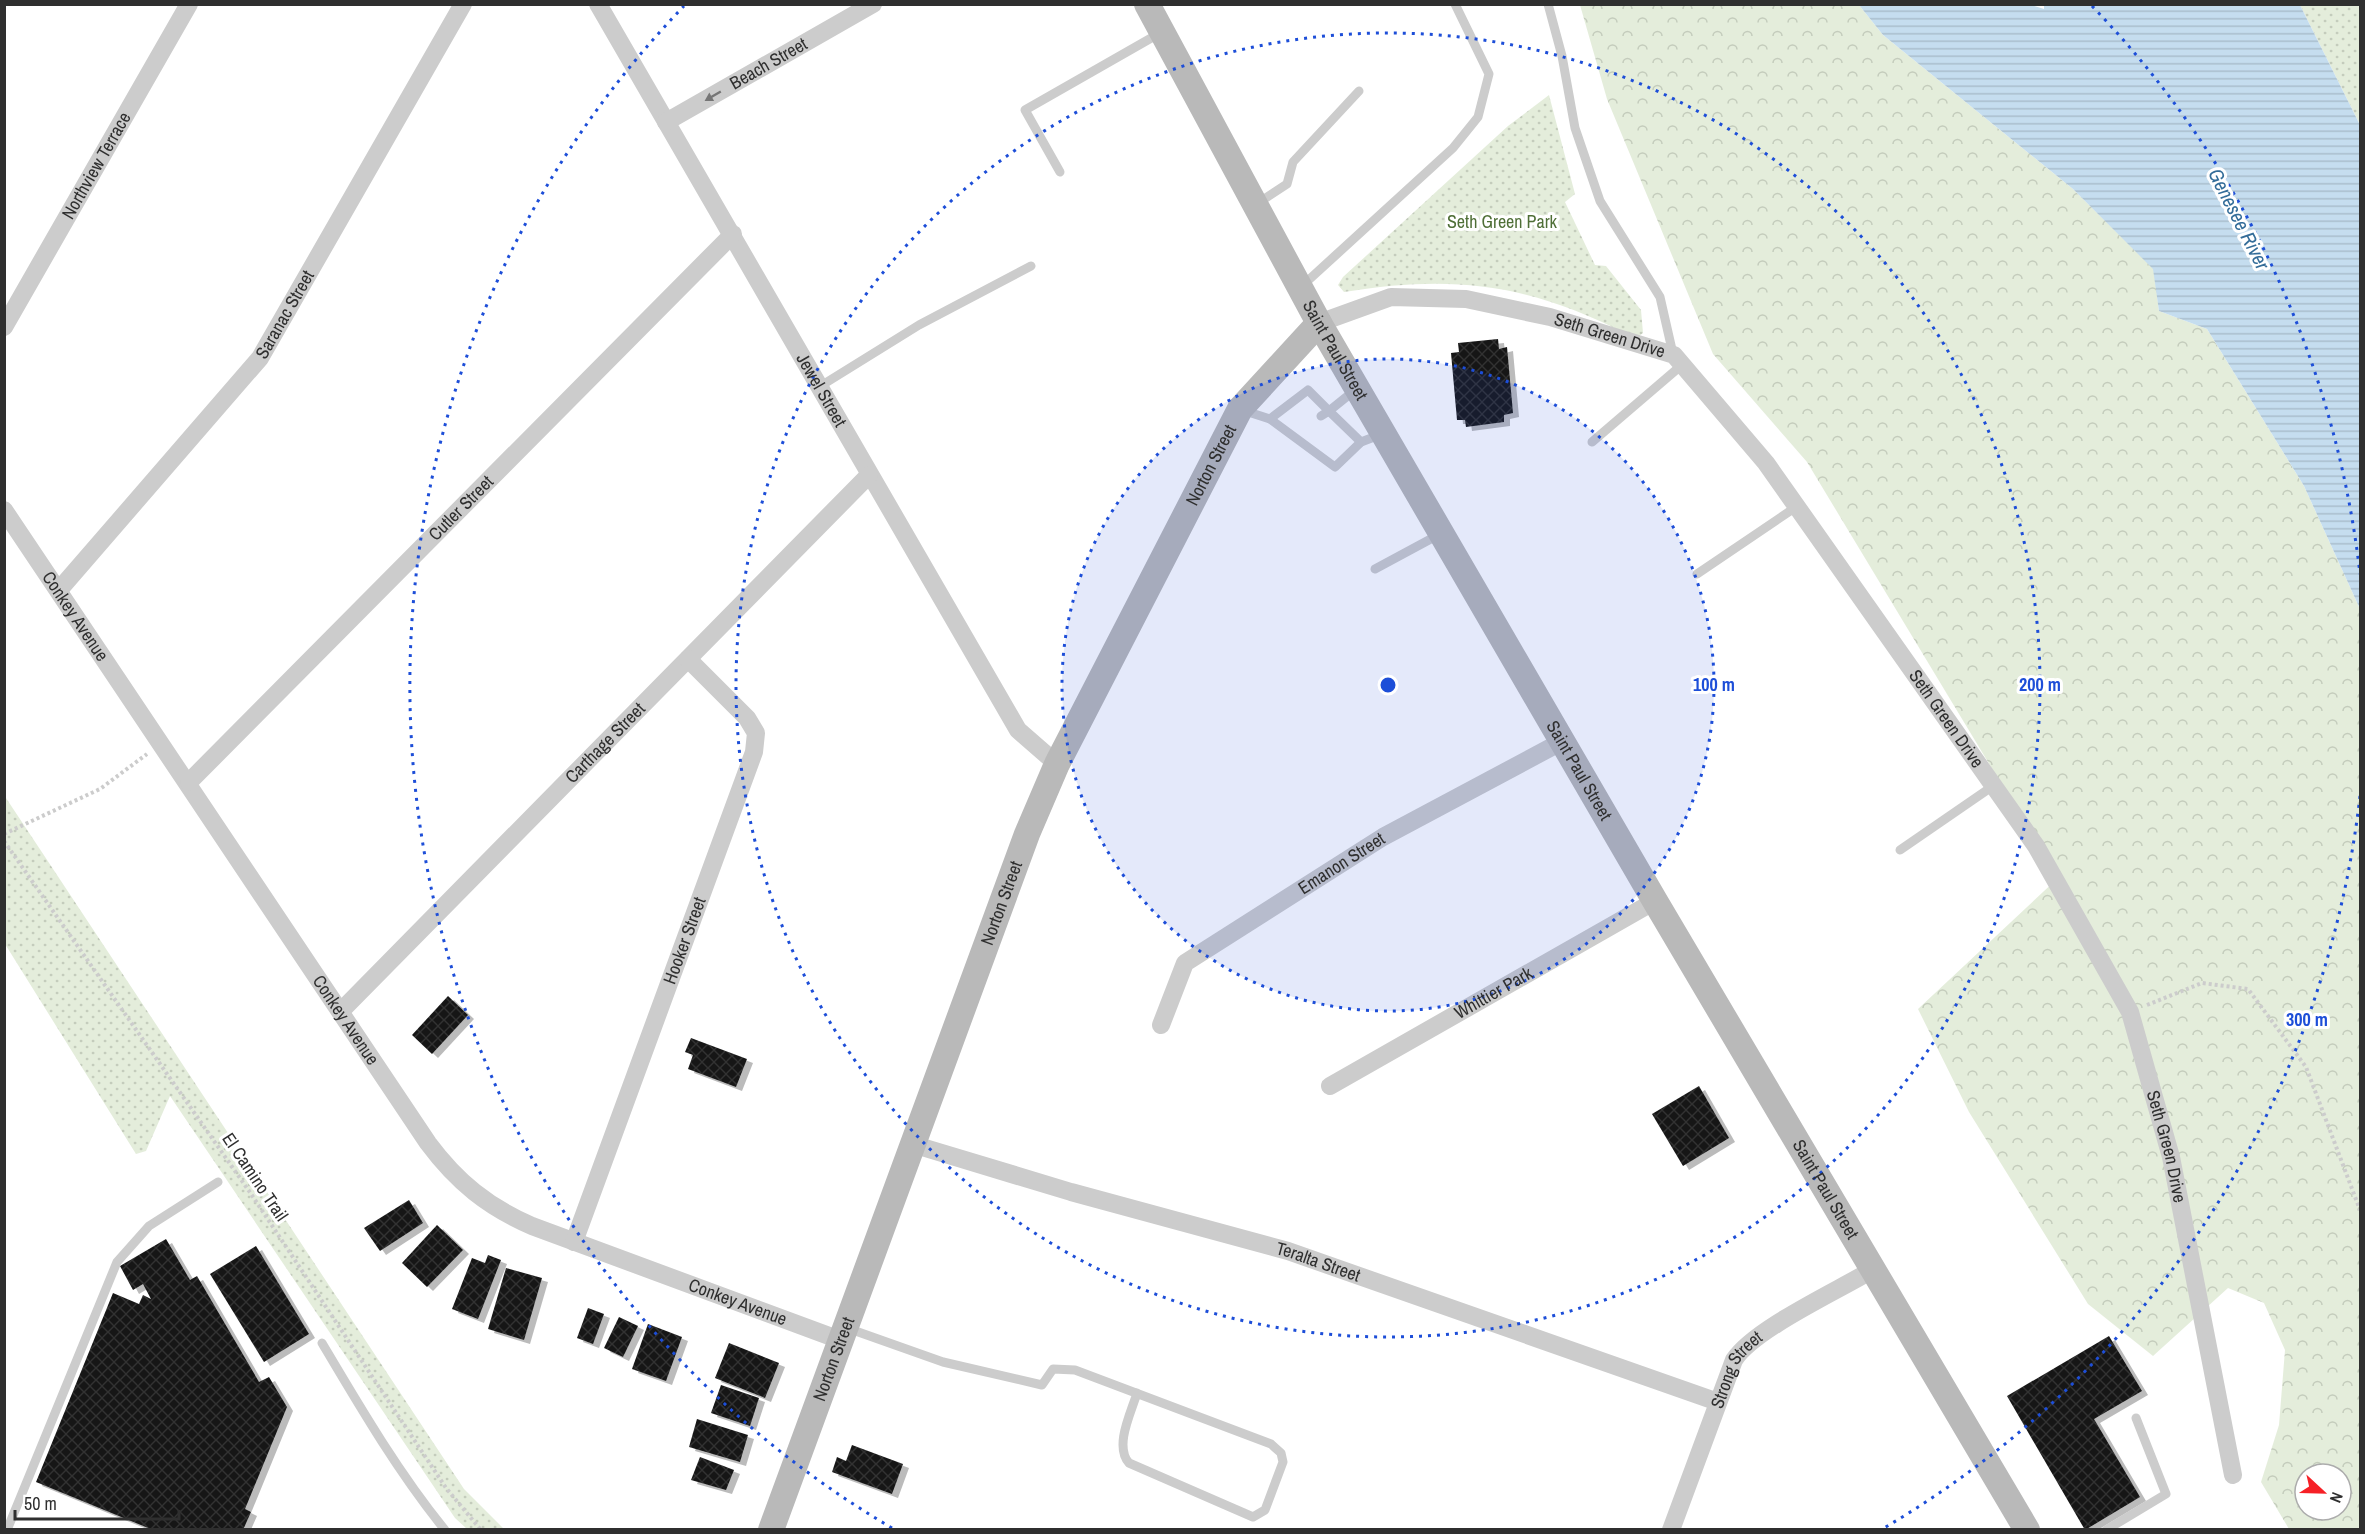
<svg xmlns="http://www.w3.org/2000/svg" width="2365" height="1534" font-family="'Archivo Narrow',sans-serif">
<defs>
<pattern id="grass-dots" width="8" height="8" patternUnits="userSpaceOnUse" patternTransform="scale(1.5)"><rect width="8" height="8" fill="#e4eddb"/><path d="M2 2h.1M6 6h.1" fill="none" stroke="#c4ccbc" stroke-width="1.8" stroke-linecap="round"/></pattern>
<pattern id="forest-crowns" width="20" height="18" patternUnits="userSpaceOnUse" patternTransform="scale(1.5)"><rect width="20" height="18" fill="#e4eddb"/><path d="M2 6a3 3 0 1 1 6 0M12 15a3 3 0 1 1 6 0" fill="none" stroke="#c4ccbc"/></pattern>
<pattern id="water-rules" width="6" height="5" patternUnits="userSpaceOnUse" patternTransform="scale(1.5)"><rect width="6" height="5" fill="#c5ddef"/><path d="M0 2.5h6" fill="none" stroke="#aabecd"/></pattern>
<pattern id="building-cross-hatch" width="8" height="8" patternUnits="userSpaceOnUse" patternTransform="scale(1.5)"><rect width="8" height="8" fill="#161616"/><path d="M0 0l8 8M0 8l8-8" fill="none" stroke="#303030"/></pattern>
<filter id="shadow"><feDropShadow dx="6" dy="4" stdDeviation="0" flood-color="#0004"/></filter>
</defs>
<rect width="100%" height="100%" fill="#fff"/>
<g fill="url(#grass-dots)">
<path d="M2300,5H2360V125Z"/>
<path d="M1549,95L1575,194L1565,202L1595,265L1606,266L1641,310L1643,333L1639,336L1629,335C1529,284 1455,274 1344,292L1338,285L1343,277L1508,126Z"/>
<path d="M4,795L464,1489L504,1529H467L455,1518L170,1096L146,1151L136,1154L5,944Z"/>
</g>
<path fill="url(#forest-crowns)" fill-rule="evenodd" d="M1580,5H1859L1883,35L2073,189L2154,269L2159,311L2207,329L2304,486L2360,609V1529H2289L2261,1482L2279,1425L2285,1350L2264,1303L2228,1288L2153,1356L2088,1304L1969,1112L1918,1009L2058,878L1807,462L1713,354L1607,99ZM2305,1474H2341V1510H2305Z"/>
<path fill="url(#water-rules)" d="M2031,5L2044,9V4L2300,5L2360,125V609L2304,486L2207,329L2159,311L2153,269L2073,189L1883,35L1859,5Z"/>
<g fill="url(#building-cross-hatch)" filter="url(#shadow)">
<path d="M1498,339L1499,349L1507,347L1513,413L1504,415V422L1466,427L1465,420H1457L1451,353L1459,352L1458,343Z"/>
<path d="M448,996L468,1015L432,1054L412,1035Z"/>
<path d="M691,1038L747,1059L736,1087L688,1069L693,1055L685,1052Z"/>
<path d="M1699,1086L1729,1138L1683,1166L1652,1114Z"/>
<path d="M409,1200L423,1223L380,1251L364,1228Z"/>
<path d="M437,1225L463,1250L427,1287L402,1263Z"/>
<path d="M166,1239L190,1280L197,1276L259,1382L269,1377L287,1407L245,1509L251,1512L243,1530H153L36,1482L113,1293L139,1304L143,1295L151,1299L143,1284L133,1290L120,1266Z"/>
<path d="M256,1246L309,1334L264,1362L210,1274Z"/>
<path d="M488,1255L501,1260L478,1319L452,1309L472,1258L485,1263Z"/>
<path d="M506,1268L542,1278L524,1340L488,1329Z"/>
<path d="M588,1308L604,1314L593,1344L577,1338Z"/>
<path d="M619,1317L638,1326L623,1357L604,1348Z"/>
<path d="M648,1324L682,1337L666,1381L632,1369Z"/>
<path d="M2109,1336L2142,1391L2094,1419L2140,1497L2085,1530L2007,1396Z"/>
<path d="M729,1343L779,1363L765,1398L715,1378Z"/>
<path d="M721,1385L759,1398L750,1426L711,1413Z"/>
<path d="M697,1419L748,1435L740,1462L689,1447Z"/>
<path d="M852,1445L903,1464L892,1494L832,1472L837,1457L846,1461Z"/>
<path d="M700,1457L734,1470L726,1490L691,1480Z"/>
</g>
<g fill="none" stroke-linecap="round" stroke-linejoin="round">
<g stroke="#ccc" stroke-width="4" stroke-dasharray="3 3" stroke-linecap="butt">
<path d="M4,834L100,789L147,754"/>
<path d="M4,841L249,1191L446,1488L481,1530"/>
<path d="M2147,1005L2202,983L2248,989L2306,1067L2360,1210"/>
</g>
<g stroke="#ccc" stroke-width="9">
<path d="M1548,4L1562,56L1575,128L1600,201L1660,297L1673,354"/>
<path d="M1060,172L1025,110L1160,33"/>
<path d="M1258,203L1287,184L1293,162L1359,91"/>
<path d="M1302,286L1453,148L1478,117L1489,74L1455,4"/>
<path d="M819,387L919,325L1031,266"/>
<path d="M1355,390L1329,411L1361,442L1382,434"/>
<path d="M1242,410L1270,419L1308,390L1329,411L1321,416"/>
<path d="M1270,419L1335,467L1361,442"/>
<path d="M1592,442L1683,364"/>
<path d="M1375,569L1440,534"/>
<path d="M1697,574L1796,507"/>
<path d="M1900,850L1993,786"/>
<path d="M847,1328L943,1362L1042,1385L1053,1369L1075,1370L1271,1444L1281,1453L1283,1462L1265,1510L1253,1517L1129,1463C1114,1446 1131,1413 1137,1393"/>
<path d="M322,1343C360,1407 398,1472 445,1530"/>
<path d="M7,1530L117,1262L149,1226L218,1182"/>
<path d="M2106,1530L2166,1494L2136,1418"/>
</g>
<g stroke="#ccc" stroke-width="18">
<path id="s1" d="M598,4L1018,730L1057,764"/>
<path id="s2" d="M666,122L873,4"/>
<path id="s3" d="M1319,323L1391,297L1466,299L1550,317L1674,355L1766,463L2036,846L2130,1012L2171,1157L2233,1475"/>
<path id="s4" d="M4,327L189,4"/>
<path id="s5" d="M4,510L428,1143C457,1182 488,1207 532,1226L840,1340"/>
<path id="s6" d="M59,590L260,358L463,4"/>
<path id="s7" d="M189,782L733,234"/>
<path id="s8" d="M342,1010L869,475"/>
<path id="s9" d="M1161,1025L1185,963L1383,837L1561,742"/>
<path id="s10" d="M1330,1086L1655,901"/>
<path id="s11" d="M912,1144L1071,1192L1288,1251L1718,1402"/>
<path id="s12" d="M574,1242L754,752L756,733L747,718L688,659"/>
<path id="s13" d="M1671,1530L1734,1360C1754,1329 1837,1291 1872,1270"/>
</g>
<g stroke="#b9b9b9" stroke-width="26">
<path id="s14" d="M1147,4L1319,323L1655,901L2027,1530"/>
<path id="s15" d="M771,1530L1027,834L1057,764L1240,409L1319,323"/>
</g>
</g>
<defs><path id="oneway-solid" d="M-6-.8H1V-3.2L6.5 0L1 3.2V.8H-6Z" transform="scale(1.5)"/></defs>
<use fill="#767676" href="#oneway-solid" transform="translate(713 96) rotate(150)"/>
<circle cx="1388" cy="685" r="326" fill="#1d4ed8" fill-opacity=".12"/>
<g fill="none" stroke="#1d4ed8" stroke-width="3" stroke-dasharray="3 6">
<circle cx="1388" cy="685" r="326"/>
<circle cx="1388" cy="685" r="652"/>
<path d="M2360 796A978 978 0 0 1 1884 1528M892 1528A978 978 0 0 1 684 6M2092 6A978 978 0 0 1 2360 574"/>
</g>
<g text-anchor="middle" stroke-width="6" stroke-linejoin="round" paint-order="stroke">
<g font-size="18" fill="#2f2f2f" stroke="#fff">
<text dy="6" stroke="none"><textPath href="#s2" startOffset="118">Beach Street</textPath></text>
<text dy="6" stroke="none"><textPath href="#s4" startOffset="186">Northview Terrace</textPath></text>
<text dy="6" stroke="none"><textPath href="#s6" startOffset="357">Saranac Street</textPath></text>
<text dy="6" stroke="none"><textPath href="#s3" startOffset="300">Seth Green Drive</textPath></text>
<text dy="6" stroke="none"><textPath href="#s14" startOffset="394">Saint Paul Street</textPath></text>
<text dy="6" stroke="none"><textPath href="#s1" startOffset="446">Jewel Street</textPath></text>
<text dy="6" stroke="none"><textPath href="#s15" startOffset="1154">Norton Street</textPath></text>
<text dy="6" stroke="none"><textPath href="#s7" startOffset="386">Cutler Street</textPath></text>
<text dy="6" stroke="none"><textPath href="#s5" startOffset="128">Conkey Avenue</textPath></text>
<text dy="6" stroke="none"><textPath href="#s3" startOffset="822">Seth Green Drive</textPath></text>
<text dy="6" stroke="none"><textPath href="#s8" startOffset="375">Carthage Street</textPath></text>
<text dy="6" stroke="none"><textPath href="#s14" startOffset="880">Saint Paul Street</textPath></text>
<text dy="6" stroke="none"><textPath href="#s9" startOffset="252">Emanon Street</textPath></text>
<text dy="6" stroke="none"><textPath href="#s15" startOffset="668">Norton Street</textPath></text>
<text dy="6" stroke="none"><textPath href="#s12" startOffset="321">Hooker Street</textPath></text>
<text dy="6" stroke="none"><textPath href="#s10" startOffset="188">Whittier Park</textPath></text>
<text dy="6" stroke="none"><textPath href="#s5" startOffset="614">Conkey Avenue</textPath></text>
<text dy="6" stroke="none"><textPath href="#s3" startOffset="1308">Seth Green Drive</textPath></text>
<text transform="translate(255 1177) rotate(56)" y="6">El Camino Trail</text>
<text dy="6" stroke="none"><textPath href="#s14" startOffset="1366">Saint Paul Street</textPath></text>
<text dy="6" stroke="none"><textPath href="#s11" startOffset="423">Teralta Street</textPath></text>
<text dy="6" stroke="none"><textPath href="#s5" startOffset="1116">Conkey Avenue</textPath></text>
<text dy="6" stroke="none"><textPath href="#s15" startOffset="182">Norton Street</textPath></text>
<text dy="6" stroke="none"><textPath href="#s13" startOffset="174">Strong Street</textPath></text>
</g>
<g font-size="18" fill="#4f6f37" stroke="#fff">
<text x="1502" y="228">Seth Green Park</text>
</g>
<g font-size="20" font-style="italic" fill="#346d99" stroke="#fff">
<text transform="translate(2239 219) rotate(63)" y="7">Genesee River</text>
</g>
</g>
<circle cx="1388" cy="685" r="9" fill="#1d4ed8" stroke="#fff" stroke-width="3"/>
<g font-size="18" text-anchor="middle" font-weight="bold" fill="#1d4ed8" stroke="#fff" stroke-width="6" stroke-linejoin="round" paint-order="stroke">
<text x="1714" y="691">100 m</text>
<text x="2040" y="691">200 m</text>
<text x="2307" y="1026">300 m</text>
</g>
<rect width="2365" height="1534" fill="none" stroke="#2f2f2f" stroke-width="12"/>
<g transform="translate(2323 1492) rotate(112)"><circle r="28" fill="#ffffff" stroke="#acacac" stroke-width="1.5"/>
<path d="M0-4.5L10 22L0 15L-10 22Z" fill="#f62026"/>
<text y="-9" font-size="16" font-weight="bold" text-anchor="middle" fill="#2f2f2f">N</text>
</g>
<path d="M15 1510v9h164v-9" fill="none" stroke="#2f2f2f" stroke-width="3"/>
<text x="24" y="1510" font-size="18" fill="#2f2f2f" stroke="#ffffff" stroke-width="4.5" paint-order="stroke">50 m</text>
</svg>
